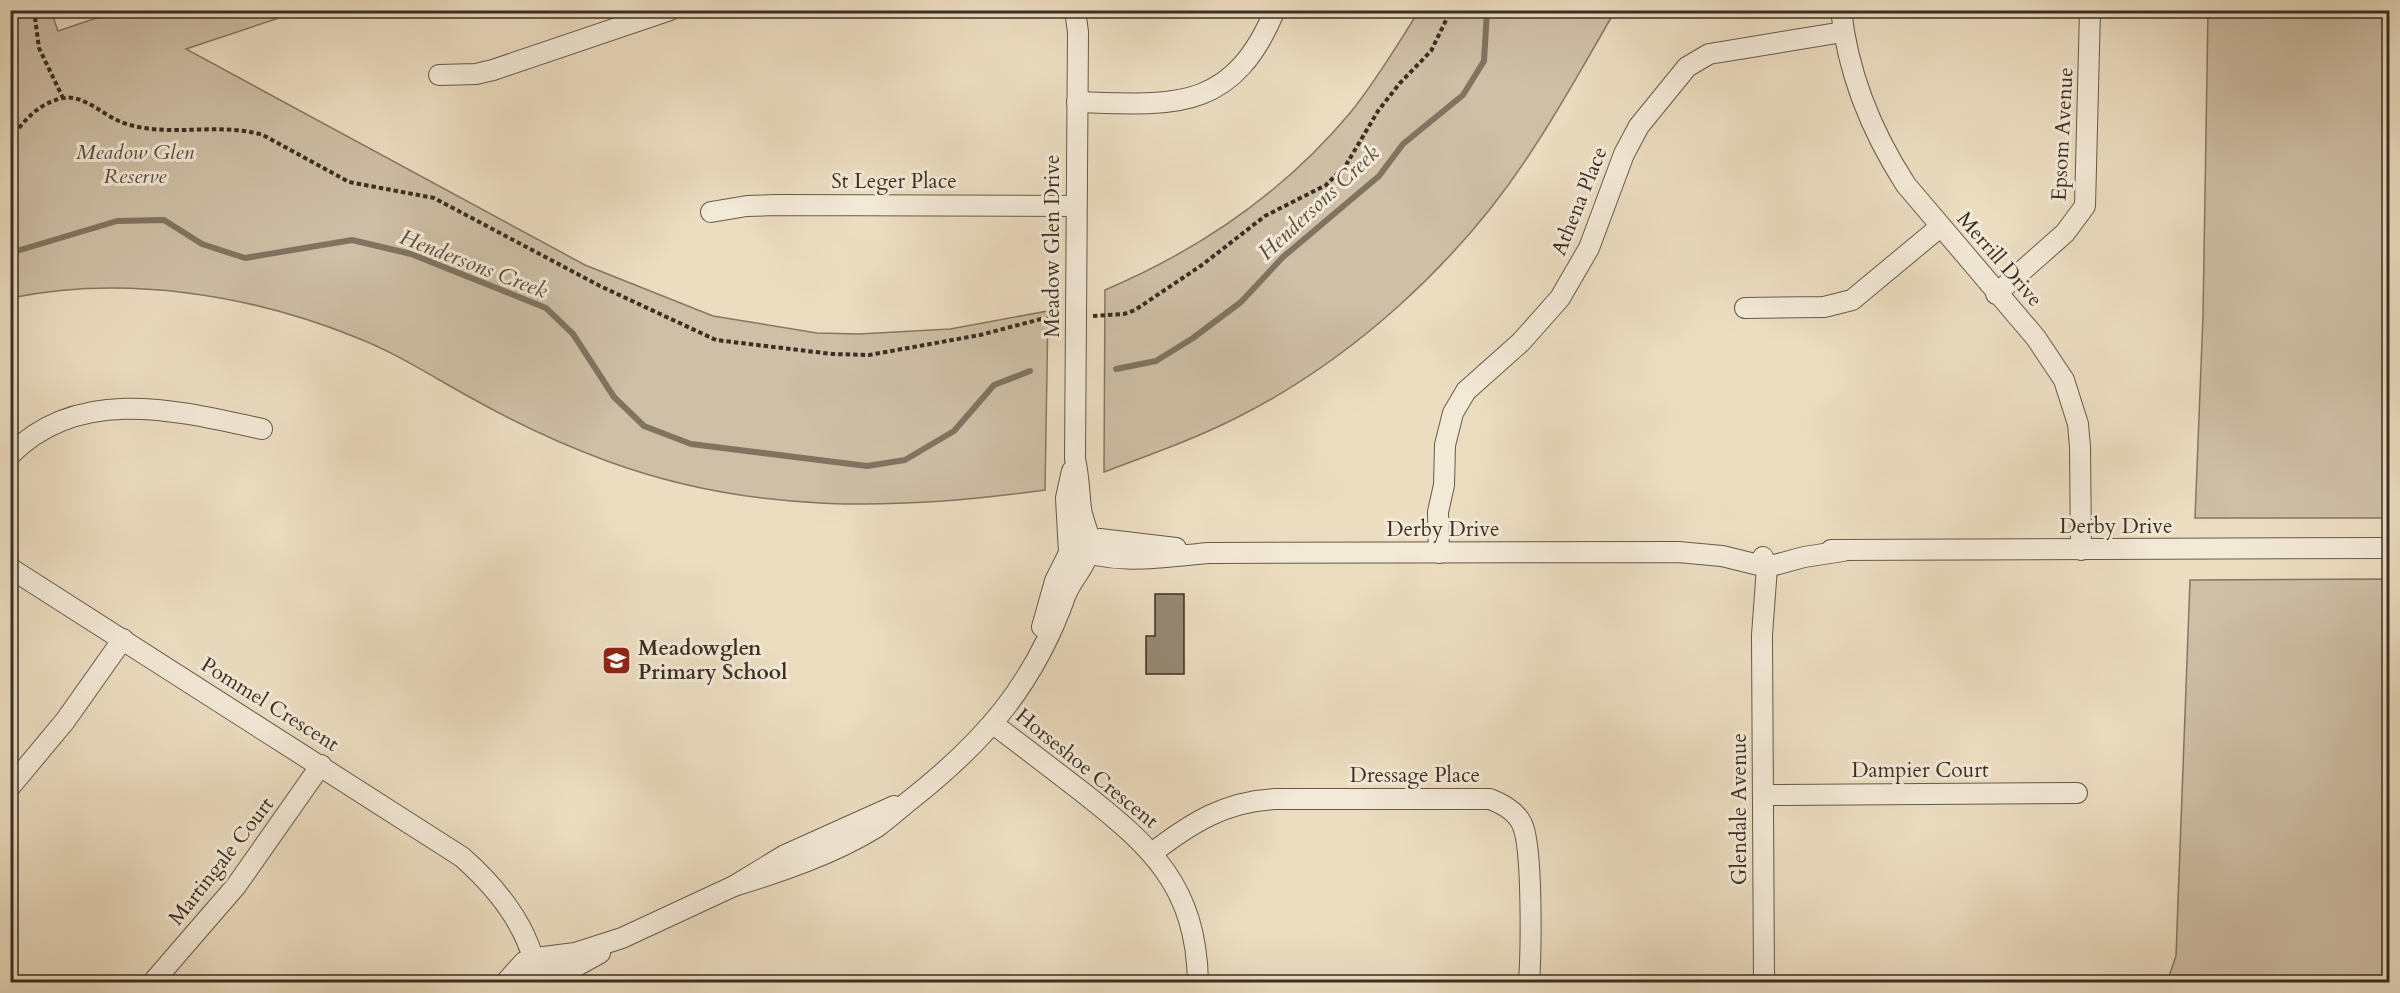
<svg xmlns="http://www.w3.org/2000/svg" width="2400" height="993" font-family="Cardo,serif">
<rect width="100%" height="100%" fill="#ecddc1"/>
<filter id="stains"><feTurbulence type="fractalNoise" baseFrequency=".00333" numOctaves="4"/><feColorMatrix values="0 0 0 0 .2 0 0 0 0 .09 0 0 0 0 .02 0 0 0 .5 -.17"/></filter>
<radialGradient id="worn" r=".72"><stop offset=".6" stop-color="#630" stop-opacity="0"/><stop offset="1" stop-color="#630" stop-opacity=".3"/></radialGradient>
<g fill="#cebfa6" stroke="#847764" stroke-width="1.5">
<path d="M11,10L51,11L58,31L117,11H300L186,49L585,265L713,316L817,333L859,334L950,329L1048,311L1045,490C895,511 751,514 607,461C561,444 518,424 475,400C436,379 397,353 355,337C249,294 124,275 11,298Z"/>
<path d="M1419,11H1615C1587,59 1560,109 1529,155C1458,263 1353,359 1238,417C1195,439 1149,455 1104,472L1105,290C1199,250 1284,192 1350,113C1376,81 1397,45 1419,11Z"/>
<path d="M2208,11H2389V518H2195L2203,316Z"/>
<path d="M2389,579V982H2167L2176,956L2190,580Z"/>
</g>
<g fill="none" stroke-linecap="round" stroke-linejoin="round">
<g stroke="#807461" stroke-width="6">
<path d="M10,253L117,221L164,220L202,244L245,258L352,240L411,254L546,308L573,334L614,397L644,426L691,444L867,466L905,460L954,431L994,385L1030,371"/>
<path d="M1116,369L1156,361L1193,338L1241,302L1283,257L1379,176L1403,144L1463,95L1484,61L1487,10"/>
</g>
</g>
<path fill="#978975" stroke="#3a2f23" stroke-width="1.5" d="M1155,594H1184V674H1146V636H1155Z"/>
<g fill="none" stroke-linecap="round" stroke-linejoin="round">
<defs>
<g id="minor">
<path d="M1841,10C1848,75 1871,131 1906,185L2036,338L2064,380L2078,424L2080,447L2081,550"/>
<path d="M439,75L476,74L493,70L670,10"/>
<path d="M1077,102C1174,105 1232,113 1275,10"/>
<path d="M711,212L747,206L776,205L1076,206"/>
<path d="M1996,294L2065,233L2085,206L2090,10"/>
<path d="M1745,308L1824,307L1852,300L1940,227"/>
<path d="M10,455C79,385 176,410 262,429"/>
<path d="M1078,544L1100,539L1176,548"/>
<path d="M1070,547C1114,566 1162,557 1209,553L1678,552L1722,556L1767,567L1804,557L1843,551"/>
<path d="M1831,550L2390,548"/>
<path d="M1439,553L1438,512L1444,485L1445,445L1453,413L1466,391L1521,342L1560,298L1589,248L1624,154L1639,126L1687,67L1709,54L1843,32"/>
<path d="M1763,557L1767,567L1762,635L1764,982"/>
<path d="M10,568L462,857C497,888 530,928 537,976"/>
<path d="M1042,627L1055,581L1069,553L1066,498L1072,471"/>
<path d="M993,724C1023,746 1052,769 1081,791C1152,847 1196,886 1198,982"/>
<path d="M10,787L65,721L123,639"/>
<path d="M1763,795L2077,793"/>
<path d="M1152,853C1191,823 1226,801 1275,799H1490C1503,804 1516,811 1522,824C1533,846 1531,954 1529,982"/>
<path d="M734,886C783,871 833,854 877,827C888,819 898,810 909,801C984,742 1034,685 1066,594C1072,579 1087,565 1089,549C1091,534 1083,523 1081,509C1079,492 1079,476 1075,459L1078,32L1075,10"/>
<path d="M153,982L236,886L321,765"/>
<path d="M506,982L524,962L536,958L575,953L622,938L734,886L785,855L894,806"/>
<path d="M528,982L537,976L571,969L600,953"/>
</g>
</defs>
<use href="#minor" stroke="#665a4a" stroke-width="22"/>
<g stroke="#3a2f23" stroke-width="4" stroke-dasharray="4.5 3" stroke-linecap="butt">
<path d="M34,10L39,48L63,98"/>
<path d="M10,140C24,120 39,103 63,98C86,94 107,120 130,125C174,137 219,122 263,135L349,182L434,198L600,286L716,340L832,354L869,355L980,335L1041,319L1059,318"/>
<path d="M1093,316L1124,314L1135,310L1202,265L1265,216L1326,185L1346,165L1378,111L1400,83L1431,51L1451,10"/>
</g>
<use href="#minor" stroke="#f3e9d7" stroke-width="20"/>
</g>
<defs>
<symbol id="school-square" viewBox="-11 -11 22 22"><rect x="-9" y="-9" width="18" height="18" rx="4" fill="#8f2418" stroke="#f3e9d7"/><path d="M0-5L7-2L0 1L-7-2ZM-4 1L0 2.5L4 1V4Q0 6-4 4Z" fill="#fff"/></symbol>
</defs>
<g fill-rule="evenodd">
<use href="#school-square" x="600" y="644" width="33" height="33"/>
</g>
<g text-anchor="middle" stroke-width="6" stroke-linejoin="round" paint-order="stroke">
<g font-size="21" fill="#3a2f23" stroke="#f3e9d7">
<text transform="translate(2062 134) rotate(-87)" y="7">Epsom Avenue</text>
<text x="894" y="188">St Leger Place</text>
<text transform="translate(1579 201) rotate(-68)" y="7">Athena Place</text>
<text transform="translate(1052 246) rotate(-90)" y="7">Meadow Glen Drive</text>
<text transform="translate(2000 259) rotate(49)" y="7">Merrill Drive</text>
<text x="2116" y="533">Derby Drive</text>
<text x="1443" y="536">Derby Drive</text>
<text transform="translate(270 704) rotate(32)" y="7">Pommel Crescent</text>
<text transform="translate(1087 768) rotate(39)" y="7">Horseshoe Crescent</text>
<text x="1920" y="777">Dampier Court</text>
<text x="1415" y="782">Dressage Place</text>
<text transform="translate(1739 809) rotate(-90)" y="7">Glendale Avenue</text>
<text transform="translate(221 861) rotate(-52)" y="7">Martingale Court</text>
</g>
<g font-size="21" font-style="italic" fill="#584c3d" stroke="#f3e9d7">
<text x="135" y="159">Meadow Glen<tspan x="135" dy="24">Reserve</tspan></text>
</g>
<g font-size="21" font-weight="bold" fill="#3a2f23" stroke="#f3e9d7" text-anchor="start">
<text x="638" y="655">Meadowglen<tspan x="638" dy="24">Primary School</tspan></text>
</g>
<g font-size="22" font-style="italic" fill="#574c3d" stroke="#f3e9d7">
<text transform="translate(1318 202) rotate(-43)" y="8">Hendersons Creek</text>
<text transform="translate(474 263) rotate(21)" y="8">Hendersons Creek</text>
</g>
</g>
<rect width="2400" height="993" fill="none" stroke="#ecddc1" stroke-width="36"/>
<rect x="12" y="12" width="2376" height="969" fill="none" stroke="#3a2f23" stroke-width="3"/>
<rect x="18" y="18" width="2364" height="957" fill="none" stroke="#3a2f23" stroke-width="1.5"/>
<rect width="100%" height="100%" filter="url(#stains)"/>
<rect width="100%" height="100%" fill="url(#worn)"/>
</svg>
